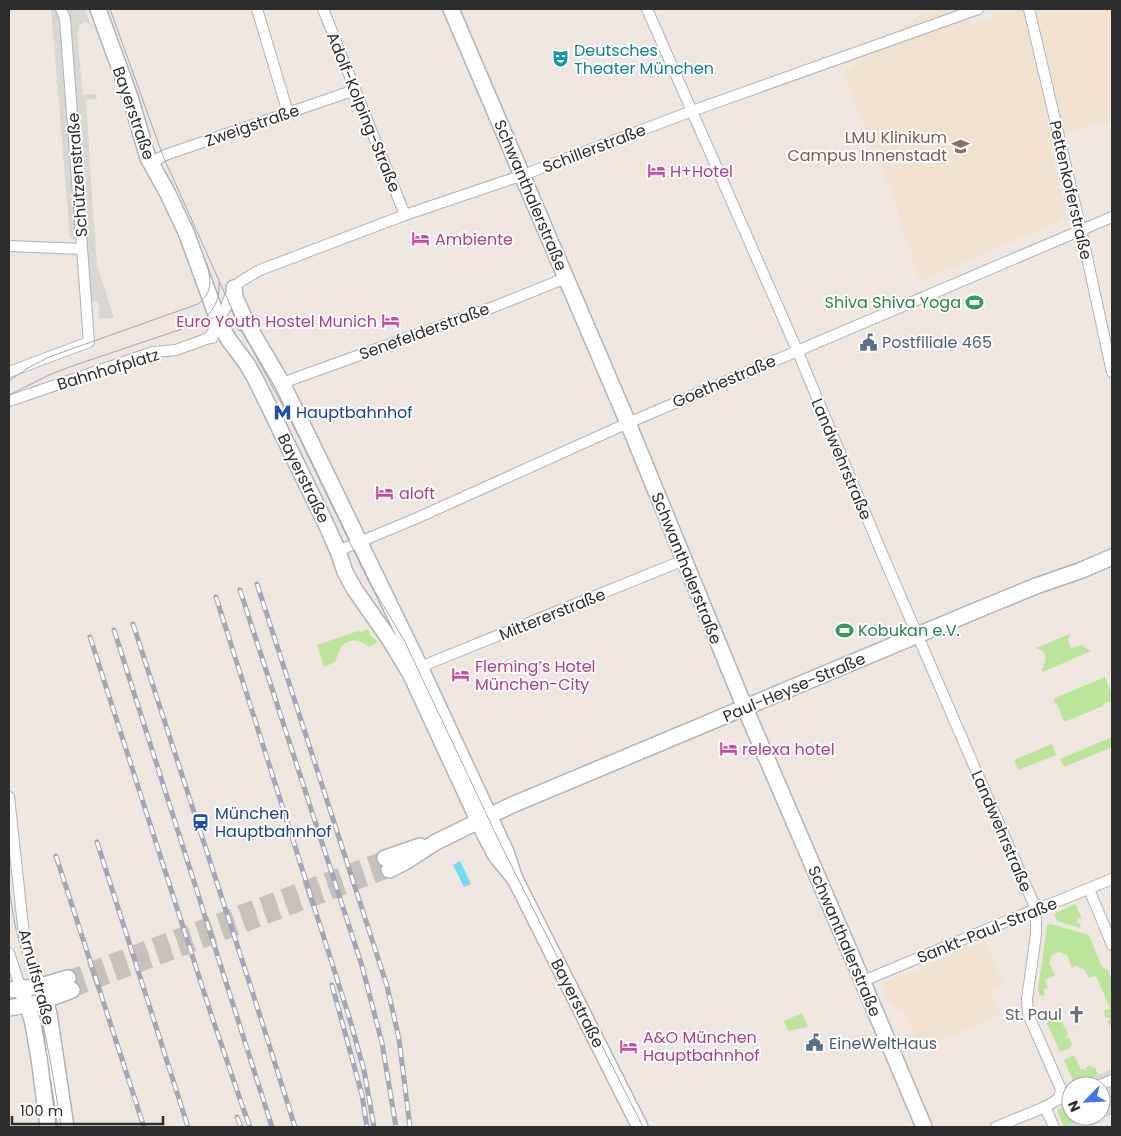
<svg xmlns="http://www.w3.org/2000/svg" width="1121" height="1136" font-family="Poppins,sans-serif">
<rect width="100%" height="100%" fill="#eee6df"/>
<g fill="#f0e2cf">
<path d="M919,9H958L966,27L990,19L995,9H1112V120L1103,124L1070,131L1049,142L1065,212L1060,219L1039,230L921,281L911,259L915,258L902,229L896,204L890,187H888L882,172L884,170L875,151H873L844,73L921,14Z"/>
<path d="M985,941L1004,985L991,991L1001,1015L920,1049L903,1008L896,1011L891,1001L888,1002L884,993L887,991L884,983Z"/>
</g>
<g fill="#bbe59b">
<path d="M367,629L370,632L369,634L378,642L369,647C360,639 346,637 340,650C338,653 337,658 335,662L324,667L317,645L358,631L361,632Z"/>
<path d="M1070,634L1068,640L1071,648L1081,645L1091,651L1043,672L1042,670L1046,659L1044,652L1036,648Z"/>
<path d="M1105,677L1112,694V701H1111L1103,704V706L1064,722L1057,704L1053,702L1055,698Z"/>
<path d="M1112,737V747L1064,767L1060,759Z"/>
<path d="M1052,744L1056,755L1018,770L1014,760Z"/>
<path d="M1075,904L1076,905L1082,919L1078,918L1077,923L1081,924L1080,928L1057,921L1054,914Z"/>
<path d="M1050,924L1089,935L1102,967L1108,970L1112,980V1027L1111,1028L1107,1021L1110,1019L1109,1018H1106L1103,1011L1110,1008L1096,976L1089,978L1084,969L1079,968L1078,965L1072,968L1067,955L1059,952L1052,955L1049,963L1055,975L1045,980L1048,988L1043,990L1045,994L1043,996L1040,995L1038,990L1047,926Z"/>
<path d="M802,1013L808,1027L788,1031L784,1021Z"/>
<path d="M1052,1018L1054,1021L1061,1018L1064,1026L1062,1027L1063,1028L1065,1027L1068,1035L1066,1037L1067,1038L1069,1037L1072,1045L1070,1046L1071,1048L1060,1052L1046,1021Z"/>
<path d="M1074,1055L1081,1070L1084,1069L1085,1071L1087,1070L1086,1068L1091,1065L1092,1068L1095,1067L1098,1075L1075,1085L1064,1060Z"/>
<path d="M1071,1104V1116H1083L1084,1118L1064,1127L1057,1110Z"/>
</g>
<g fill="#dad6d2">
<path d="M51,9H74L75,11L84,9L94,30L90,24L84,22L79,26V31L77,33L83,95L96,94L97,99L86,100L92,195L97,265L114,318H99L98,301H90L87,244L70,238Z"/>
<path d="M1112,1069V1114L1082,1127H1064L1084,1118L1083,1116H1101V1086H1073Z"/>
</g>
<path fill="#71dbf1" d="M460,861L471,884L464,887L453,865Z"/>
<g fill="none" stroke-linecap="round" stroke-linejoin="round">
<g stroke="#c7c1bb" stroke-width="15" stroke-dasharray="15 8" stroke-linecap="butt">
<path d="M68,978L385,858"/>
<path d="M72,990L389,870"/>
</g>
<defs>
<g id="street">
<path d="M257,9L288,113"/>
<path d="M323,9L405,215"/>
<path d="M647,9L797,350L881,551L1036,909V934L1027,999L1028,1014L1060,1087L1061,1092L1057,1100"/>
<path d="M1029,9L1081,230L1112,372"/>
<path d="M152,166L159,158L168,154L355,90"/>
<path d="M9,246L82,249"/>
<path d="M209,338L214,330L218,320L226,307L230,296L235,286L243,280L260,270L405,215L523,175L692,111L978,9"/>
<path d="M9,372L89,342L65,19L61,9"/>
<path d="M282,383L496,306L566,278"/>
<path d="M9,401L153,352L176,350L209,338H213"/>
<path d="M338,551L417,518L628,423L1112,217"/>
<path d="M420,667L684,560"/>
<path d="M9,797L24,935L27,949L41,986"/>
<path d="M1089,889L1112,945"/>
<path d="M9,953L21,989"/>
<path d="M863,981L1036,909L1051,904L1112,879"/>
<path d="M1098,1086L1112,1080"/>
<path d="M1045,1107L1054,1127"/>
<path d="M996,1127L1045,1107L1057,1100L1071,1096"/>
</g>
<g id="secondary">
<path d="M98,9L130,97L148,158L167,192L186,232L220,325L229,340L247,364L256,380L326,524L338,551L345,572L355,590L390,640L410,673L485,835L496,856L515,879"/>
<path d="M451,9L628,423L745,708L856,966L924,1127"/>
<path d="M234,288L235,297L246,322L282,383L311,442L420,667L506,852L515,879L640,1127"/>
<path d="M385,858L420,846"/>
<path d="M389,870L405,862L436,842L512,805L975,611L1036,586L1082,570L1112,557"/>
<path d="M41,986L49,1014L66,1127"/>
<path d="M21,989L32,1019L39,1058L48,1127"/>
<path d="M9,990L41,986L68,978"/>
<path d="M9,1008L38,1003L72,990"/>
</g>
</defs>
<use href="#street" stroke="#afb3bd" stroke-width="12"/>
<use href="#secondary" stroke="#afb3bd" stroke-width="18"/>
<use href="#street" stroke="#fff" stroke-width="10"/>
<use href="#secondary" stroke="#fff" stroke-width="15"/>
<g stroke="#a1a7b7" stroke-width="1">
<path d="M110,9L163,156L239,325L290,419L368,580L404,640L501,845L643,1127"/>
<path d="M202,319C217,316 229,319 240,331"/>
<path d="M9,381L28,368L49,357L198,304C213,292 211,281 207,264"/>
<path d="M9,395L49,375L75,365L200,323C214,310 220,301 219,282"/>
<path d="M9,889C12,907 14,924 19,941C25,962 33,983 38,1003C48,1044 55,1086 61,1127"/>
</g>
<defs>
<g id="rail">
<path d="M257,584L387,986L399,1039L410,1127"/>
<path d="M240,590L362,966L382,1043L396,1127"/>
<path d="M216,597L350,1020L364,1070L374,1127"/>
<path d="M133,624L255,1000L295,1127"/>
<path d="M114,630L272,1127"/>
<path d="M90,637L211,1014L242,1105L250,1127"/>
<path d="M97,842L188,1127"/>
<path d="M56,856L144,1127"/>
<path d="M332,985L362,1095L367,1127"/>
<path d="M237,1117L241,1127"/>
</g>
</defs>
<use href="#rail" stroke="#a1a7b7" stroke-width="5"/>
<use href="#rail" stroke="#fff" stroke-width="3" stroke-dasharray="9" stroke-linecap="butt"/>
</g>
<defs>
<symbol id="theatre-bare" viewBox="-9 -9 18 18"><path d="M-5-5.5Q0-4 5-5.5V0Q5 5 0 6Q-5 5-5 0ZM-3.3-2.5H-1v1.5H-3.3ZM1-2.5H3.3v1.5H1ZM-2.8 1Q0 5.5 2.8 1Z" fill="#0f9aa8" stroke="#fff" stroke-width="2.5" paint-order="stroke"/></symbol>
<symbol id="university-bare" viewBox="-9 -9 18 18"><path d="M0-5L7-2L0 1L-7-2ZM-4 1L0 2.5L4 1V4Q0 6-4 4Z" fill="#8d6e63" stroke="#fff" stroke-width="2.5" paint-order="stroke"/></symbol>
<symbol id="hotel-bare" viewBox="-9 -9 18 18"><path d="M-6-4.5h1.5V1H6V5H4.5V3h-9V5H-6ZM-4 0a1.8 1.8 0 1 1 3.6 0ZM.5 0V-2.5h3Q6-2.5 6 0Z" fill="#d1479c" stroke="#fff" stroke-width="2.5" paint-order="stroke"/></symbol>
<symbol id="stadium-bare" viewBox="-9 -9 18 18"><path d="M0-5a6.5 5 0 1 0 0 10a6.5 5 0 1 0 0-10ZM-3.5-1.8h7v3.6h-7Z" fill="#2e9e5b" stroke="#fff" stroke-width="2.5" paint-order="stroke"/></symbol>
<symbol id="civic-bare" viewBox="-9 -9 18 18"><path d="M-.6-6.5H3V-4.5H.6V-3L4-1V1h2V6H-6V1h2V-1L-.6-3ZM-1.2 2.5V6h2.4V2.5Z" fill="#5c6f8a" stroke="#fff" stroke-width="2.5" paint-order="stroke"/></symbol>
<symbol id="metro-bare" viewBox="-9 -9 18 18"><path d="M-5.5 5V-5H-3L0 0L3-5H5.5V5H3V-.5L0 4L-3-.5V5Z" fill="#1a4fb4" stroke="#fff" stroke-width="2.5" paint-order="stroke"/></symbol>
<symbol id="station-bare" viewBox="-9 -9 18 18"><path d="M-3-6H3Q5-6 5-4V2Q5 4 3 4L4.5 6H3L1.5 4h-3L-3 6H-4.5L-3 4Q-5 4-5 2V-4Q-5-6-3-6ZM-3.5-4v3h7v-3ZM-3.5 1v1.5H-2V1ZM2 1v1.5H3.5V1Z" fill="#1a4fb4" stroke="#fff" stroke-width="2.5" paint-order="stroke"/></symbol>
<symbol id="church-bare" viewBox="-9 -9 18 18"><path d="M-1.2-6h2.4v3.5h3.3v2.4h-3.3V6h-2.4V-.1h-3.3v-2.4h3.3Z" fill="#6b7280" stroke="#fff" stroke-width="2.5" paint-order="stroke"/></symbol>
</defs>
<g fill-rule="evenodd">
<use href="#theatre-bare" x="548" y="46" width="25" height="25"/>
<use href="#university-bare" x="948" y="134" width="25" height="25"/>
<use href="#hotel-bare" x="644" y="158" width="25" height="25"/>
<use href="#hotel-bare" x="408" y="226" width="25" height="25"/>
<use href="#stadium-bare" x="962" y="290" width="25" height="25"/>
<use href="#hotel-bare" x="378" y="308" width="25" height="25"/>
<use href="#civic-bare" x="856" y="330" width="25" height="25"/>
<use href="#metro-bare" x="270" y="400" width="25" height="25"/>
<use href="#hotel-bare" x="372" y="480" width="25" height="25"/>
<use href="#stadium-bare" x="832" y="618" width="25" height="25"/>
<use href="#hotel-bare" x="448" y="662" width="25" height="25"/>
<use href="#hotel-bare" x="716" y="736" width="25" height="25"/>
<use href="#station-bare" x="188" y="810" width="25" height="25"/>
<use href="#church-bare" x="1064" y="1002" width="25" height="25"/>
<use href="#civic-bare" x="802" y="1030" width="25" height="25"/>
<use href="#hotel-bare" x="616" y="1034" width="25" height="25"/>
</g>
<g text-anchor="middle" stroke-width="4" stroke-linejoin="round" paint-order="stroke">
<g font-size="16" fill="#0d838f" stroke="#fff" text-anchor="start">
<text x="574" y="56">Deutsches<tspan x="574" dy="18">Theater München</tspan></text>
</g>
<g font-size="16" fill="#2d2d2d" stroke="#fff">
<text transform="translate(364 112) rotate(68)" y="6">Adolf-Kolping-Straße</text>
<text transform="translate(134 113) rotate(71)" y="6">Bayerstraße</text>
<text transform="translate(252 125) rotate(-19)" y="6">Zweigstraße</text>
<text transform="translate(594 148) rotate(-21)" y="6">Schillerstraße</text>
<text transform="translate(77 175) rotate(-94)" y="6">Schützenstraße</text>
<text transform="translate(1071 190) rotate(77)" y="6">Pettenkoferstraße</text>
<text transform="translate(531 195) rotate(67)" y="6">Schwanthalerstraße</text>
<text transform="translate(424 331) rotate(-20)" y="6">Senefelderstraße</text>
<text transform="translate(108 369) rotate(-17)" y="6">Bahnhofplatz</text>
<text transform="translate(724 381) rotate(-23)" y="6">Goethestraße</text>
<text transform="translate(842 459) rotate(67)" y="6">Landwehrstraße</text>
<text transform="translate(304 478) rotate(64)" y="6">Bayerstraße</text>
<text transform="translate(687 568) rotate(68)" y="6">Schwanthalerstraße</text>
<text transform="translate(552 614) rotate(-22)" y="6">Mittererstraße</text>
<text transform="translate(794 687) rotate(-23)" y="6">Paul-Heyse-Straße</text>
<text transform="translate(1002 831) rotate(67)" y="6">Landwehrstraße</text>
<text transform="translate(987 930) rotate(-22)" y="6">Sankt-Paul-Straße</text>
<text transform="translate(845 941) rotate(67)" y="6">Schwanthalerstraße</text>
<text transform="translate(37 977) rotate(75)" y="6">Arnulfstraße</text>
<text transform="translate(578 1003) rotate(63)" y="6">Bayerstraße</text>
</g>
<g font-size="16" fill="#785e54" stroke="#fff" text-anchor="end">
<text x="947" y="143">LMU Klinikum<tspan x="947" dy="18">Campus Innenstadt</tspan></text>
</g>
<g font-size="16" fill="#b23c85" stroke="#fff" text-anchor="start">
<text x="670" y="177">H+Hotel</text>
<text x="435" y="245">Ambiente</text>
<text x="377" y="327" text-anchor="end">Euro Youth Hostel Munich</text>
<text x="399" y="499">aloft</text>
<text x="475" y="672">Fleming’s Hotel<tspan x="475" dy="18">München-City</tspan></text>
<text x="742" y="755">relexa hotel</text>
<text x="643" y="1043">A&amp;O München<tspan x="643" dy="18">Hauptbahnhof</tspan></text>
</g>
<g font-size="16" fill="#27864d" stroke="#fff" text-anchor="end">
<text x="961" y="308">Shiva Shiva Yoga</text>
<text x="858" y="636" text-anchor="start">Kobukan e.V.</text>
</g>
<g font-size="16" fill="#4e5e75" stroke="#fff" text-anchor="start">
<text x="882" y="348">Postfiliale 465</text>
<text x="829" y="1049">EineWeltHaus</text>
</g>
<g font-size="16" fill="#164399" stroke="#fff" text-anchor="start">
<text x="296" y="418">Hauptbahnhof</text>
<text x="215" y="819">München<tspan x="215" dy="18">Hauptbahnhof</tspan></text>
</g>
<g font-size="16" fill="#5b616d" stroke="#fff" text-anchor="end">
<text x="1062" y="1020">St. Paul</text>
</g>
</g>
<rect width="1121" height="1136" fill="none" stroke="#2d2d2d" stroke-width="20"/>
<g transform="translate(1086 1101) rotate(246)"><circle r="24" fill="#ffffff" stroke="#ababab"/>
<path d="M0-4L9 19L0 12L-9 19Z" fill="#3d73fd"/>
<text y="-8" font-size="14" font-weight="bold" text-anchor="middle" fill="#2d2d2d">N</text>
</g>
<path d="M12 1116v8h151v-8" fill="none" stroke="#2d2d2d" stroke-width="2.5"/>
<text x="20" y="1116" font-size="15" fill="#2d2d2d" stroke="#ffffff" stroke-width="4" paint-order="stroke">100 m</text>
</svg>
